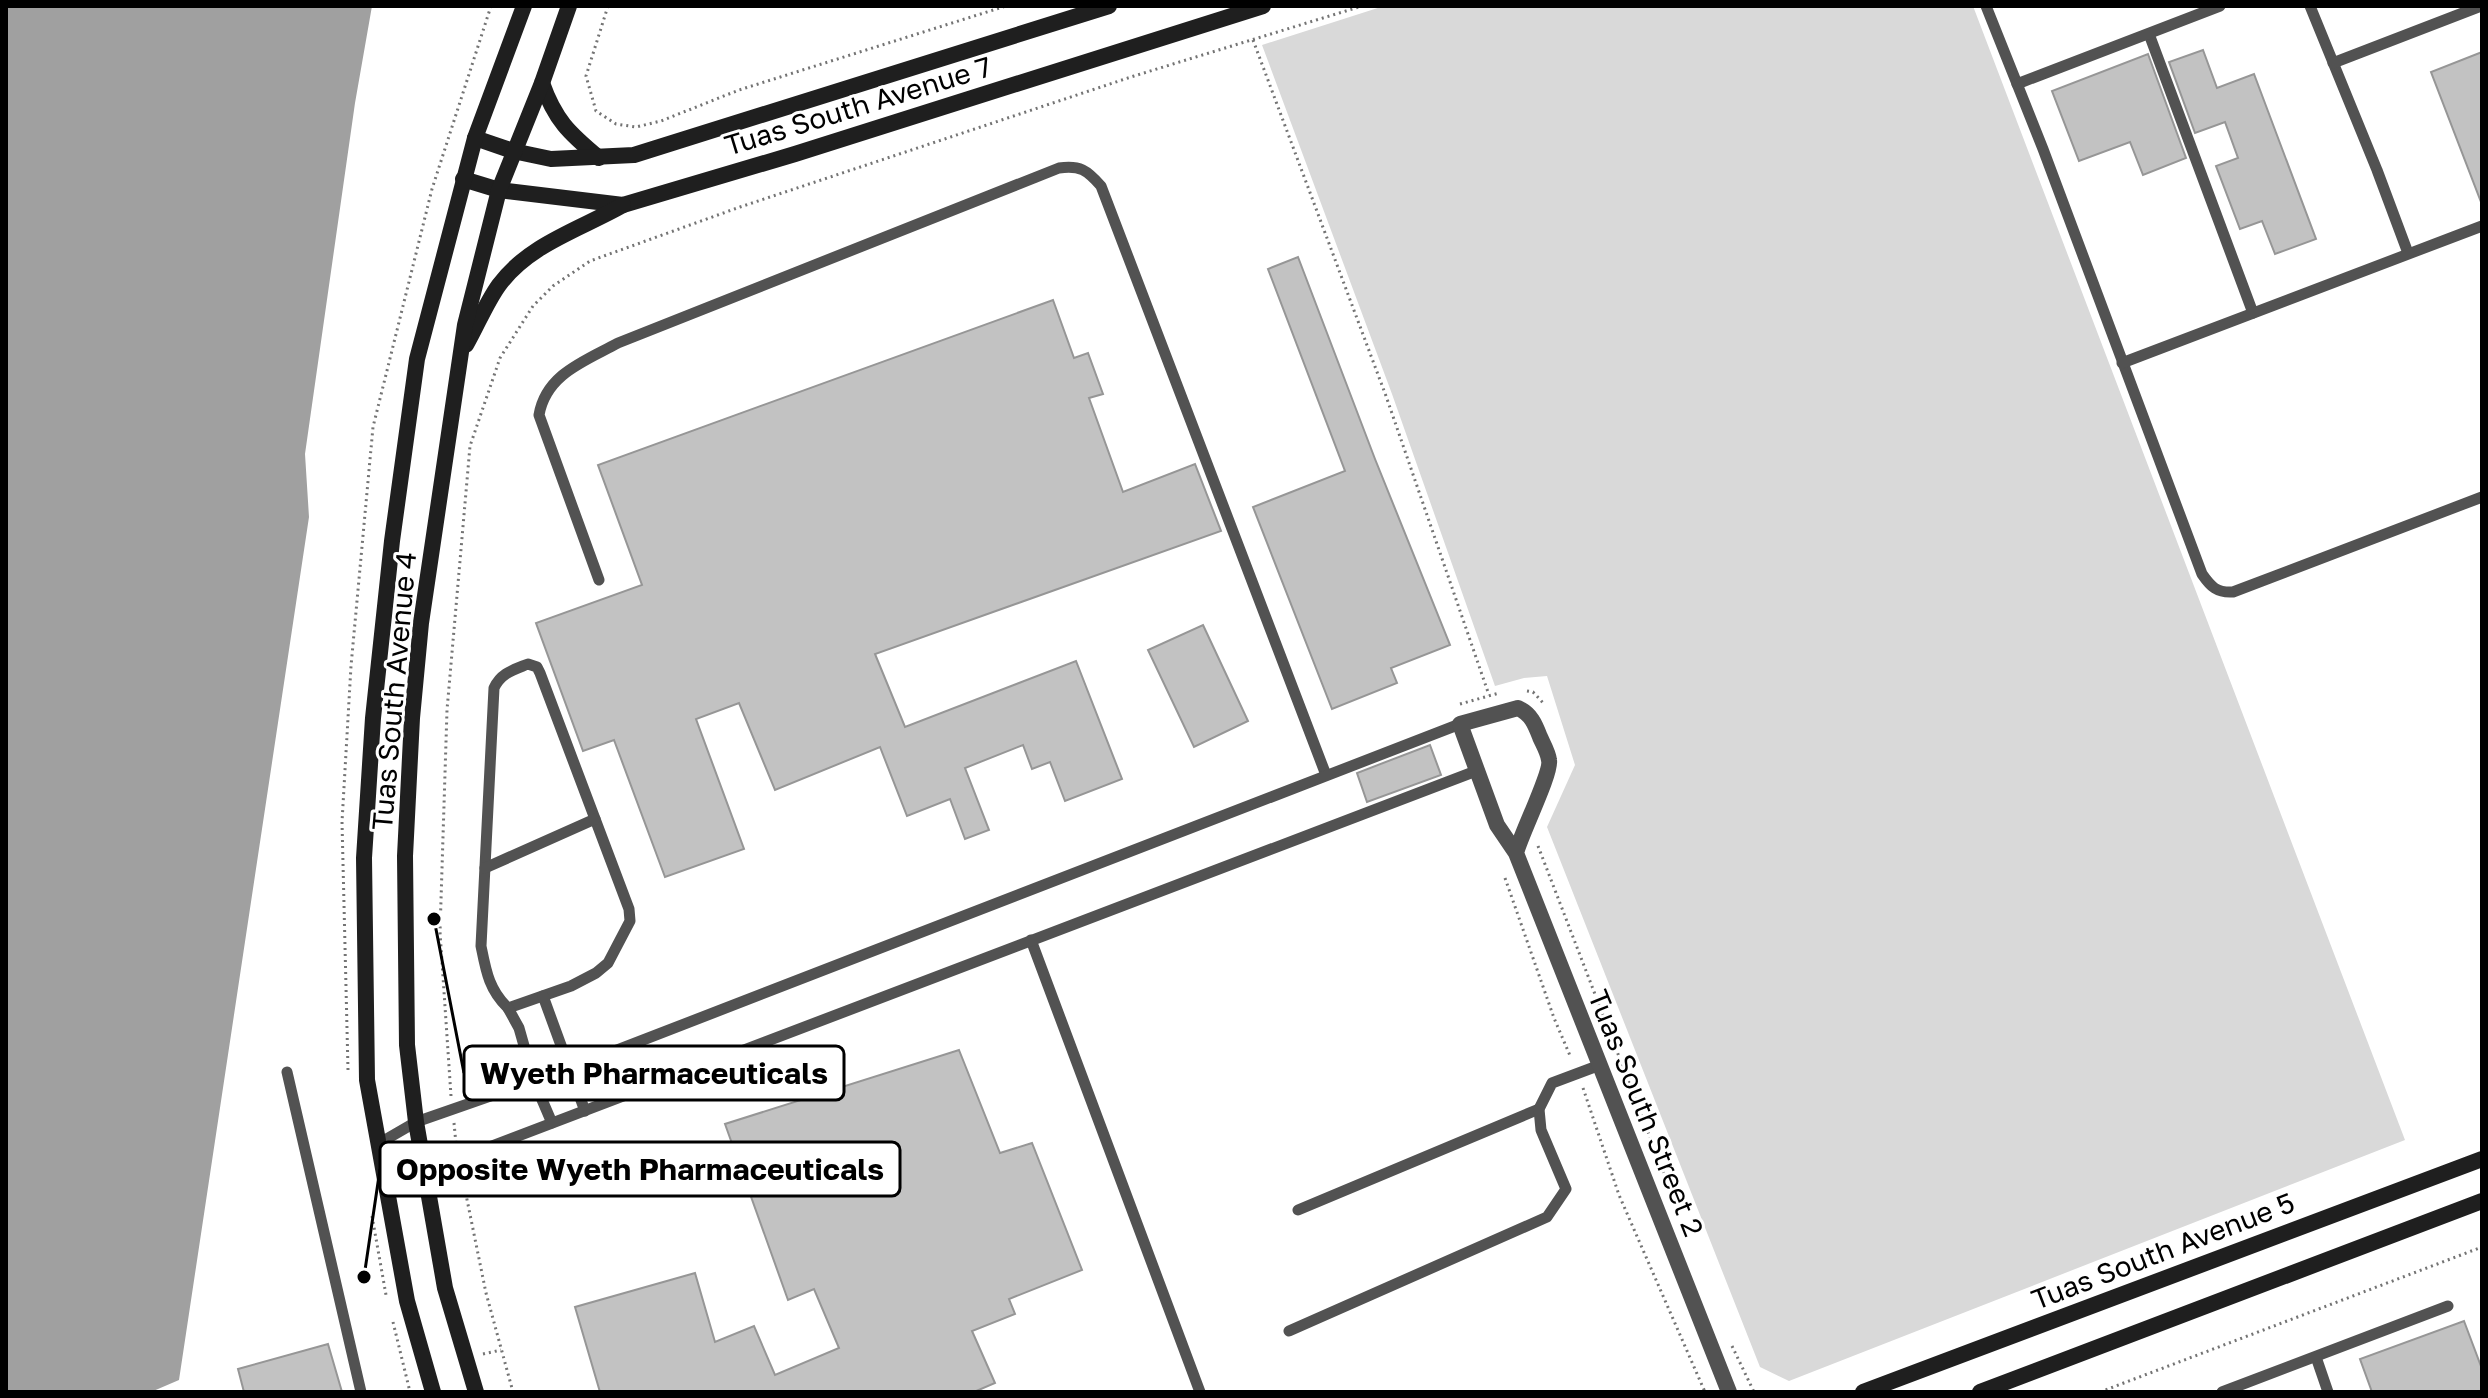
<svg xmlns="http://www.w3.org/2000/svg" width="2488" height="1398" font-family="'Golos Text',sans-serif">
<rect width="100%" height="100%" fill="#fff"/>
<path fill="#d9d9d9" d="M1384,6H1973L2405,1140L1789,1381L1760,1367L1547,827L1575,765L1547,676L1524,678L1495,686L1392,394L1262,45Z"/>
<path fill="#a0a0a0" d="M6,6H372L355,103L305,454L309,517L179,1380L151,1392H6Z"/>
<g fill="#c2c2c2" stroke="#969696" stroke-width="2">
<path d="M2203,50L2217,88L2254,74L2316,239L2275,254L2262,221L2240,229L2216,166L2238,158L2225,122L2195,133L2169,62Z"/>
<path d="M2482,52V202H2481L2431,72Z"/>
<path d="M2148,54L2186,158L2143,175L2130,142L2079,161L2052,91Z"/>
<path d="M1298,257L1375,459L1450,645L1391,668L1397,683L1332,709L1253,507L1345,471L1268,269Z"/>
<path d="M1053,300L1074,358L1088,353L1103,394L1089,398L1123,492L1195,464L1221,531L875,654L905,727L1076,661L1122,779L1065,801L1050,762L1032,769L1023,745L965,768L989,830L965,839L950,799L907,816L880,747L775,790L739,703L696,719L744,849L665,877L614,740L583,751L536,623L642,585L598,465Z"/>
<path d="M1203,625L1248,721L1194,747L1148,650Z"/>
<path d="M1430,745L1441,775L1367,802L1357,773Z"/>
<path d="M959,1050L1000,1153L1032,1143L1082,1270L1009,1299L1015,1314L972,1331L995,1383L974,1392H600L575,1307L695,1273L715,1342L754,1326L775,1375L839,1348L814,1289L788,1300L725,1124Z"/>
<path d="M2464,1321L2482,1369V1392H2372L2360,1359Z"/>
<path d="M328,1344L342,1392H244L238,1369Z"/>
</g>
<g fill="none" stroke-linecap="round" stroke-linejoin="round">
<g stroke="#747474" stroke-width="3" stroke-dasharray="2 4" stroke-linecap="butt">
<path d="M608,6L586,76L596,111L616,124L636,127L661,121L739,90L1006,6"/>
<path d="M1253,40L1386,396L1489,695"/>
<path d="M1527,691L1533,692L1545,705"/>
<path d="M1460,704L1499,693"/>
<path d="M1538,846L1673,1197"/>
<path d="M1505,878L1554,1018L1571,1058"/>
<path d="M348,1070L342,822L351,666L373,427L432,189L491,6"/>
<path d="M1583,1088L1619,1195L1705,1392"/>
<path d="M451,1096L440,932L447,710L470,446L500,358L533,306L553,286L590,261L740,207L1134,76L1362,6"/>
<path d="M454,1123L456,1144"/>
<path d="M462,1175L486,1293L513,1392"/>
<path d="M372,1216L386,1295"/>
<path d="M393,1322L410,1392"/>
<path d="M1732,1346L1754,1392"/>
<path d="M483,1354L501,1350"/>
<path d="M2100,1392L2482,1247"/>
</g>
<g stroke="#525252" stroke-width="11">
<path d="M1986,6L2043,149L2202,574C2211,587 2217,593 2233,592L2482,497"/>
<path d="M2310,6L2377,170L2408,253"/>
<path d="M2149,34L2253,313"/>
<path d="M2333,63L2481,6"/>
<path d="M2017,84L2220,6"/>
<path d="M2122,363L2482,226"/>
<path d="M599,580L539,415C546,374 585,361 618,343L1059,168C1080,165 1087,170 1101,186L1326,775"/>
<path d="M528,664L537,667L540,673L629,909L630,921L608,963L596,973L571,986L508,1008C489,990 486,971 481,946L494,688C501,673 513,670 528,664Z"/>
<path d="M485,868L595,819"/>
<path d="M1031,940L1200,1392"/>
<path d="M543,996L585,1111"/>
<path d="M508,1008L519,1028L534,1081L552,1123"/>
<path d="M287,1072L361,1392"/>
<path d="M378,1144L416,1122L568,1069L1460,724"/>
<path d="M424,1172L1476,771"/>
<path d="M1298,1210L1539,1109"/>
<path d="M1289,1331L1547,1217L1566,1189L1541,1130L1539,1109L1552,1083L1600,1065"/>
<path d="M2316,1357L2328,1392"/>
<path d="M2222,1392L2448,1306"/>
</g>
<path stroke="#525252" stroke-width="16" d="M1516,853C1521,834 1552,772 1549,760C1548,752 1543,744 1540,737C1535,724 1531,714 1518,708L1460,724L1497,825L1516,853L1729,1392"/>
<g stroke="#1f1f1f" stroke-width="16">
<path d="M542,83C555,120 569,133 599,158"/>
<path d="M475,138L513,151L551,159L634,155L1109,6"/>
<path d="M463,179L499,190L623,205L795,154L1263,6"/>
<path d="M466,345C477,326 486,303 499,285C529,244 581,229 623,205"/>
<path d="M433,1392L407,1301L367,1080L364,858L373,718L392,541L417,359L475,138L524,6"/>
<path d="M476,1392L445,1288L416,1122L407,1045L405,856L412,718L421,623L465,325L499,190L542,83L569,6"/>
<path d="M1863,1392L2482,1159"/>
<path d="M1980,1392L2482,1201"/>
</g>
</g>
<g text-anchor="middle" stroke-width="6" stroke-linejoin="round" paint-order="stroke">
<g font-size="28" fill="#000" stroke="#fff">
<text transform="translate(858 106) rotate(-17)" y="10">Tuas South Avenue 7</text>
<text transform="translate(394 691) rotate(-85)" y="10">Tuas South Avenue 4</text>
<text transform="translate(1646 1113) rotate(68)" y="10">Tuas South Street 2</text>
<text transform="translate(2163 1251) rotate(-21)" y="10">Tuas South Avenue 5</text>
</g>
</g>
<path fill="none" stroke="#000" stroke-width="3" d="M434 919L464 1073M364 1277L380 1169"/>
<g fill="#000" stroke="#fff" stroke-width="3">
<circle cx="434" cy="919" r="8"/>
<circle cx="364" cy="1277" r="8"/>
</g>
<g fill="#fff" stroke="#000" stroke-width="3">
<rect x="464" y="1046" width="380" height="54" rx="8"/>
<rect x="380" y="1142" width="520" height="54" rx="8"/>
</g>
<g font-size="30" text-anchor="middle" font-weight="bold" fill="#000">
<text x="654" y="1084">Wyeth Pharmaceuticals</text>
<text x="640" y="1180">Opposite Wyeth Pharmaceuticals</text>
</g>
<rect width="2488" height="1398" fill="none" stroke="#000000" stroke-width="16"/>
</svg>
